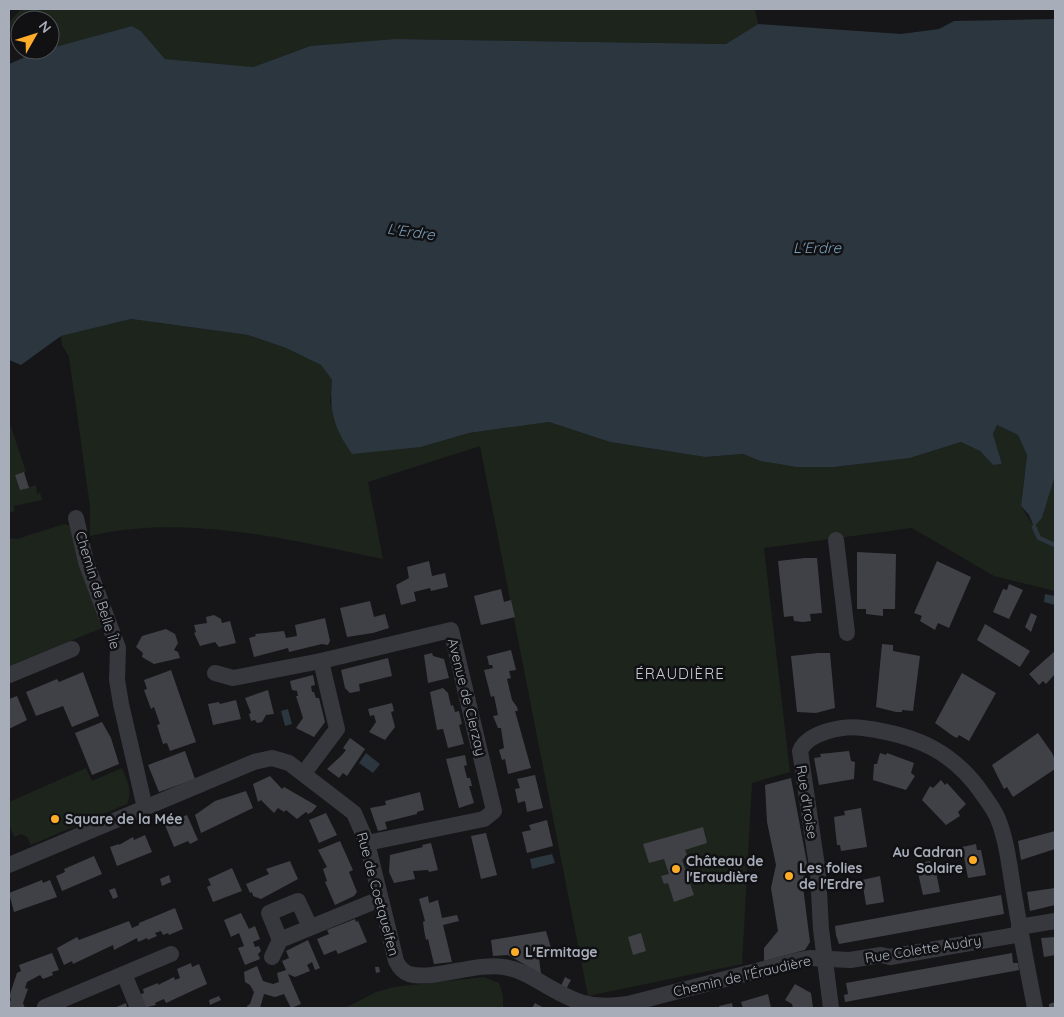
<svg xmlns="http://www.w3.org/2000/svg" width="1064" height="1017" font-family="Quicksand,sans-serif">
<rect width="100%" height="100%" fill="#161619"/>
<g fill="#1c241c">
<path d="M21,9H755L758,24L726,44L394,39L310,46L253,67L165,59L141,31L132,26L50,49V20H20V37L9,27V22Z"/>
<path d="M130,319L248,335L286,348L321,365L332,380L330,404L421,447L469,433L549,422L610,442L705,457L743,454L760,461L796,467H834L910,458L961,442L980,451L993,465L1002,464L993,434L997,425L1018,435L1027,454L1021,506L1034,527L1042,518L1055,476V591L994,576L912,528L764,548L790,772L752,783L742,964L588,996L480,446L368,482L383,559C288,540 187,513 90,536V507L72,378L69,357L62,345L61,336Z"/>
<path d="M9,421L26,472L15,475L20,490L36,485L37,494L40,493L42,500L14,506L15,511L9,513Z"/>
<path d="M64,524L73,527L102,628L9,666V538L17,539Z"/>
<path d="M86,768L92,781L122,768C127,781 133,791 127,804L31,845L27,837L21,834L14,837L9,824V802Z"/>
<path d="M484,977L499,983L503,996V1008H345L376,992L394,987Z"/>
</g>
<g fill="#2b363e">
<path d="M1055,19V476L1042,518L1034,527L1029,515L1021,506L1027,455L1018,435L997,425L993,434L1002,464L993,465L980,451L961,442L910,458L834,467H796L760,461L743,454L705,457L610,442L549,422L469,433L421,447L352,454C334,428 329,412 332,380L321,365L286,348L248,335L131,319L61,336L21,365L9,360V64L37,52L132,26L141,31L165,59L253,67L310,46L394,39L726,44L758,24L901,34L939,29L954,21Z"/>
<path d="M1045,594L1055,596V605L1044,602Z"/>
<path d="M288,709L292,724L285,726L281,711Z"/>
<path d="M366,753L380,764L373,773L359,763Z"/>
<path d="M552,854L555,863L532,869L530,859Z"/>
</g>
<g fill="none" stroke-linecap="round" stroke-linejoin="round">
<path stroke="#2b363e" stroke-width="4.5" d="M1034,527L1039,538L1055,545"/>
</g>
<g fill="#404146">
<path d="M24,472L29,488L20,490L15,475Z"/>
<path d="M857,552L896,554L895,609H883V616L866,614V609H857Z"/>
<path d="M805,558H817L822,613L810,614L811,621L803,622L794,621L793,616L784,617L778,561Z"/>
<path d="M429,561L432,576L445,573L448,587L431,591L430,588L414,592L416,601L401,605L396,585L409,578L407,567Z"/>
<path d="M937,561L971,577L949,628L938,623L935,630L920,621L922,616L914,613Z"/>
<path d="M1009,584L1023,590L1009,619L993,612L1003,589L1007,590Z"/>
<path d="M501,589L504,602L511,600L515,617L481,625L474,596Z"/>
<path d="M370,601L374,617L385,614L389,628L373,633L347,637L340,608Z"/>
<path d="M1031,613L1037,616L1031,632L1025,627Z"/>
<path d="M214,615L221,619L222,623L230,621L236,643L219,647L215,642L200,646L194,633L196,632L194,625L207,623L206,617Z"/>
<path d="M325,618L330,641L328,645L322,644L289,652L288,648L254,657L249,638L256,636L255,634L284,631L286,638L297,636L295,625Z"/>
<path d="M985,624L1030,651L1020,667L977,640Z"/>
<path d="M166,629L175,634L178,643L174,650L178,652L180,658L154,664L142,657L143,653L136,647L142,636Z"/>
<path d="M882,644L893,645V651L920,656L913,711L902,710V712H896L876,707Z"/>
<path d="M511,650L516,670L509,671L511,678L507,679L512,700L517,707L518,711H515L531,768L508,774L505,759L502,760L499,750L504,748L501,728H498L493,716L498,715L494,696L491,697L484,670L493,668L492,665H489L487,656Z"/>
<path d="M1055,651V674L1046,684L1043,681L1039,685L1029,674Z"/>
<path d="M432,653L433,656L444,659L449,678L428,683L424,655Z"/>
<path d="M818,653H830L835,708L816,713L797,712L791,656Z"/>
<path d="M388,658L392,676L359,684L360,691L350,693L345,688L341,670Z"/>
<path d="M171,670L196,742L170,751L167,743L163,744L157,725L160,724L154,707L151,709L144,690L147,689L144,680Z"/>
<path d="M83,672L99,716L72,727L63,706L36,716L26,692L57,679L59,682Z"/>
<path d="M962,673L996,693L969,741L959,735L957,738L953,736L935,723Z"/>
<path d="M313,675L315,685L311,686L312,692H314L316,698H319L325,722L314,737L296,728L303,718L296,696H298L297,691L292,690L290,681Z"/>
<path d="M443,688L448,693L451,706L453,705L455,712L459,711L462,724L459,725L464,744L448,748L443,729L437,730L430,692Z"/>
<path d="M268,690L274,714L266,715L262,722L257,723L255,720L251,721L249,714L251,713L245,698Z"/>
<path d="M17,696L27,720L9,729V699Z"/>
<path d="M236,700L241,719L213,725L208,704L219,702L220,704Z"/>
<path d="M392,703L394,711L391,712L395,727L385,740L369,732L376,722L374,715L370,716L368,709Z"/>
<path d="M102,722L111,738L119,764L92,775L75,733Z"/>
<path d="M1038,733L1052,753L1055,760V769L1013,797L1007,787L1004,789L992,765Z"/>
<path d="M350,738L365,749L347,776L343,773L339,778L327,769L342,755L346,750L343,748Z"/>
<path d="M185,751L195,779L159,792L148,765Z"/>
<path d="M849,751L851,761L855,762L854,779L819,785L814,758L821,757L820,754Z"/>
<path d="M880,753L886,755L887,753L914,763L911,773L915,776L906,790L873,780L874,764H877Z"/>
<path d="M465,755L467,765L464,766L467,778H470L472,786H469L474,803L459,808L446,759Z"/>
<path d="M535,775L543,808L527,812L525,801L518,803L515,789L520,788L517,779Z"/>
<path d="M270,776L282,789L284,787L317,806L312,812L308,814L306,812L297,819L286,810L284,812L278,808L274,813L261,800L258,802L253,784Z"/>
<path d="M791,778L807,863L803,887L810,942L805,950L764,961V948L778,931L771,888L776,865L767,822L765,785Z"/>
<path d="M941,780L945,785L947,783L966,804L958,812L960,816L946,825L922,800L930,786L933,788Z"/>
<path d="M246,791L253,808L201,833L195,815L215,801Z"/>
<path d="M420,792L424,810L417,812V814L385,822L387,829L378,831L370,808L386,805L385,801Z"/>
<path d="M861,808L867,847L841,851L840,845H837L834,817L845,815L844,811Z"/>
<path d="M326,813L337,835L319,843L309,820Z"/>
<path d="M187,815L198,840L190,844L188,841L174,847L165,825L180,820L179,818Z"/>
<path d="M547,820L553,846L527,853L522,832L531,830L529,825Z"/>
<path d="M703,827L707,843L685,850L687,855L682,860L694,895L674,902L668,883L664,884L661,876L669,874L664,859L649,863L643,844Z"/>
<path d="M1055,831V849L1021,860L1018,841Z"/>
<path d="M486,833L497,875L481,879L471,836Z"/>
<path d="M145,835L152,852L117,866L110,847L119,844V845L133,837L134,840Z"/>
<path d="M340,841L353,870L349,872L357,892L354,896L335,905L325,882L327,881L323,869L327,867L318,850Z"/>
<path d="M431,843L438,870L429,872L428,870L413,871L415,879L394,883L389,872L390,855L423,847L422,845Z"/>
<path d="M976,844L977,850H981L986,875L968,878L962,847Z"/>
<path d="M94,856L102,874L62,891L56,876L65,872L64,869Z"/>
<path d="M290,861L298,879L261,899L253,896L252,892L250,893L246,884L269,874L266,869Z"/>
<path d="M930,861L931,867H935L940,892L923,895L916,864Z"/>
<path d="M232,868L242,891L213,902L207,887L211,885L208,879Z"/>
<path d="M169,875L171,882L162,886L160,879Z"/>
<path d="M880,876L884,902L866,905L862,880Z"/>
<path d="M42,880L43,883L50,880L57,897L14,912L9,893Z"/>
<path d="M115,888L118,897L113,899L109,890Z"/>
<path d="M1055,888V905L1030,911L1027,892Z"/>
<path d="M1001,895L1004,914L839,944L836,935L835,926Z"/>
<path d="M428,896L429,903L438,900L442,918L457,915L459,921L443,925L452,962L434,964L428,939L426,940L424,930L423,922L425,921L419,899Z"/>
<path d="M175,908L183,929L169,935L168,933L163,935L161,931L155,933L157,936L148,940L147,938L138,942L137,938L114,950L113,945L73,964L72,961L64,965L57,948L77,937L79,940L129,921L132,928L139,925V923Z"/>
<path d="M241,913L249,929L255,926L260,939L253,942L255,947L259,946L261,951L258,954L260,959L245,965L238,948L244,946L239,933L231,937L224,920Z"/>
<path d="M355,919L356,922L358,921L367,942L338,954L336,950L324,955L317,939L329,934L327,930Z"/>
<path d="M546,931L551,948L538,950L541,974L508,955L493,956L491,940Z"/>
<path d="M641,933L646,951L633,955L628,937Z"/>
<path d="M1055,937V955L1044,957L1041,938Z"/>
<path d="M308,940L320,968L315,970L312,962L307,965L310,971L295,977L288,974L301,1004L291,1008L284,994L275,997L264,994L260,1008H248L247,1006L250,1004L254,992L250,985L245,982L244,972L257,966L263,981L273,984L279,982L277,973L286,970L282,961L289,958L286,951Z"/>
<path d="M52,953L59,970L52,972L53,975L43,979L40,975L27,982L25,988L28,989L23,1003L25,1008H11L9,1004L11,999L9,997L17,973L21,971L19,965Z"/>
<path d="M1012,953L1013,963H1018L1019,970L845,1002L844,995L848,994L846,983Z"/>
<path d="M191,963L192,967L199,964L207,984L166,1003L164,999L155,1003L156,1005L143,1008L138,995L144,993L143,989L158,983V985L174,977L175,980L180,978L177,969Z"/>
<path d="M375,967H379L380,972L376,973Z"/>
<path d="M565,977L571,980L566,989L561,986Z"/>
<path d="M795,984L811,993L813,1008H793L792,1004L785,1000Z"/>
<path d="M768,994L771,1008H743L741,1002Z"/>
<path d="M219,996L221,1000L210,1005L209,1000Z"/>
<path d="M1055,1002V1008H1049V1004Z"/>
<path d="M126,1003L127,1008H114Z"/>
<path d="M535,1003L544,1008H532Z"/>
<path d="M732,1003L733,1008H720L719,1006Z"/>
</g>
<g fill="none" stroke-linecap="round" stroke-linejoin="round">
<g stroke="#37383e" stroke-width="16">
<path d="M76,518L86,562L118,648L117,680L121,704L145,808"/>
<path d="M836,540L847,633"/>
<path d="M215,673L233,678L321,661L451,630L494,811L484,819L367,843"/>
<path d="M9,675L72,649"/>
<path d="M304,773L337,729L321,661"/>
<path d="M9,865L254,762L272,758L289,763L354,813L367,843L396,961C399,967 403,972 409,974C432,981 477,962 504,967C518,969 530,976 542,983C574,1002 591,1010 628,1004L799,960L810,958L850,960L881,955L890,957L1021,934"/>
<path d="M1019,927L1055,921"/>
<path d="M280,940L269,913L298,901L310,927"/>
<path d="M272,957L280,940L380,899"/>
<path d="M124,974L138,1008"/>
<path d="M45,1007L171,954"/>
<path d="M831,1008L821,929L818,873L800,751C808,732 844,725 863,728C916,735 954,751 984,796C989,803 995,811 998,819C1008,844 1010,873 1015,900C1021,936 1028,972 1035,1008"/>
</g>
</g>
<g fill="#ffac28" stroke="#111114" stroke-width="2">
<circle cx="55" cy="819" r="5"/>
<circle cx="973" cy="860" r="5"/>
<circle cx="676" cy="869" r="5"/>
<circle cx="789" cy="876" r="5"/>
<circle cx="515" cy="952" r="5"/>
</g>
<g text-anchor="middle" stroke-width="5" stroke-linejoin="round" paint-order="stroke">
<g font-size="14" fill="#a7aeba" stroke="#111114">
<text transform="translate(98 590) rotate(73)" y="5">Chemin de Belle Île</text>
<text transform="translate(467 697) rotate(76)" y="5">Avenue de Cierzay</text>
<text transform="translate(807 802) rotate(81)" y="5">Rue d'Iroise</text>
<text transform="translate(378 894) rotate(75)" y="5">Rue de Coetquelfen</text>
<text transform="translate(923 949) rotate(-9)" y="5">Rue Colette Audry</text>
<text transform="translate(742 976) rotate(-13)" y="5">Chemin de l'Éraudière</text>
</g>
<g font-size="14" font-weight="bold" fill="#a7aeba" stroke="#111114" text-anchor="start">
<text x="65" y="824">Square de la Mée</text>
<text x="963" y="857" text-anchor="end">Au Cadran<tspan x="963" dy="16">Solaire</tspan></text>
<text x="686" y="866">Château de<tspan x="686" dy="16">l'Eraudière</tspan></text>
<text x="799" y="873">Les folies<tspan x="799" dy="16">de l'Erdre</tspan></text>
<text x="525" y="957">L'Ermitage</text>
</g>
<g font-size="15" font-style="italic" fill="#7a9eb8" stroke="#111114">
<text transform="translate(411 232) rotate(8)" y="5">L'Erdre</text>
<text x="817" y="253">L'Erdre</text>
</g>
<g font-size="15" letter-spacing="1" fill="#c8ccd5" stroke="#111114">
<text x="680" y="679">ÉRAUDIÈRE</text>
</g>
</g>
<rect width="1064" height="1017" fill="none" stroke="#a7aeba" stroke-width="20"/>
<g transform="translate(35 35) rotate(51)"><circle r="24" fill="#111114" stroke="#4d5056"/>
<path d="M0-4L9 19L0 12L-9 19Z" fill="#ffac28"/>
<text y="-8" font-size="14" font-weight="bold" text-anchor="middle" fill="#a7aeba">N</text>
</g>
</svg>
